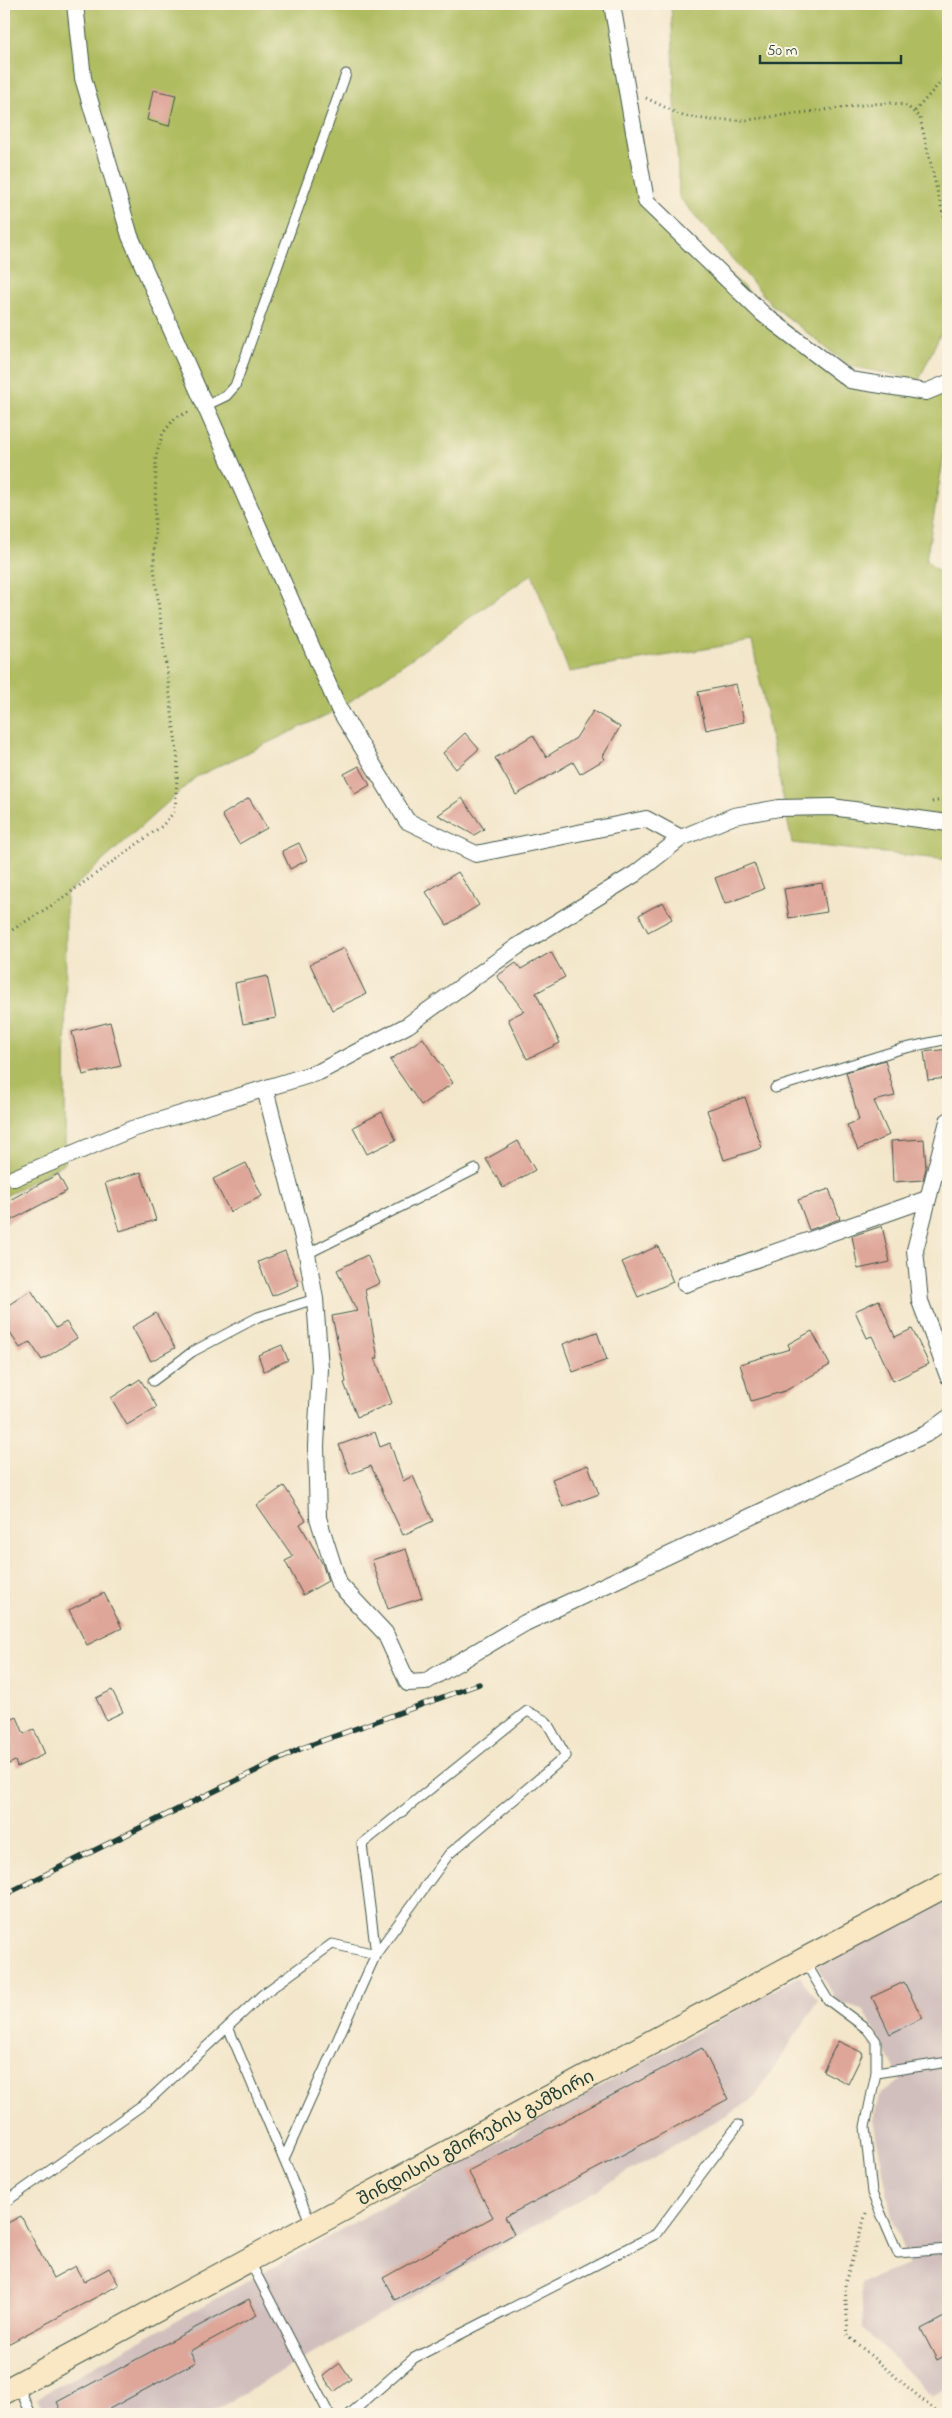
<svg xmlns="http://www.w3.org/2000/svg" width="952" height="2418" font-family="'Indie Flower','Noto Sans Georgian',sans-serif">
<rect width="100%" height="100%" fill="#fcf5e5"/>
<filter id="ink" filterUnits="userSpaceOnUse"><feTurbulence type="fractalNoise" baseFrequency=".02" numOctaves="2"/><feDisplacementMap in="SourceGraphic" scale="10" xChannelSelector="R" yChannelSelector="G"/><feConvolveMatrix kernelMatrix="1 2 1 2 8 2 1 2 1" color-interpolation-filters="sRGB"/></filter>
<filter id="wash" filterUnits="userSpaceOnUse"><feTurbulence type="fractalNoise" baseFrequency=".0096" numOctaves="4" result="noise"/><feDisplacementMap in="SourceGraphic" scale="20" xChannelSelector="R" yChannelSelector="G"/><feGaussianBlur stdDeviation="1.12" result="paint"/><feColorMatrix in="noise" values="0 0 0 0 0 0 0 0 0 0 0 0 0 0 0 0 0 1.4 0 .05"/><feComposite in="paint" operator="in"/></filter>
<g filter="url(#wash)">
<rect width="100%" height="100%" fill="#f3e6ca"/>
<g fill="#d1bfbd">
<path d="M948,1898V2388L932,2397L863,2327L861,2283L908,2264L892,2217L873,2120L879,2096L901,2080L864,2010L837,2001L816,1965Z"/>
<path d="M799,1976L818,2001L754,2099L209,2414H46L37,2398Z"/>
</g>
<g fill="#afbc5e" stroke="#677c49">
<path d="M4,4H612L646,201L850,380L926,392L948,383V432L926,561L948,580V860L792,843L752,641L569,672L532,574L339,709L196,777L66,894L65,1163L4,1197Z"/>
<path d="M671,4H948V213L946,214L948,317L919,380L849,366L772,305L679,197Z"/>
</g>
<g id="blocks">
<g fill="#dea699">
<path d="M153,90L176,95L169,126L147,120Z"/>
<path d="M736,684L744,722L706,730L698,692Z"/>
<path d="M593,711L620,727L603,756L605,759L580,774L573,762L516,795L495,758L533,735L546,757L576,738Z"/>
<path d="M465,733L479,749L456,769L443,753Z"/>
<path d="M359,766L370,785L355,794L344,774Z"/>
<path d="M249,798L267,828L239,844L222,815Z"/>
<path d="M462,798L484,829L474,835L438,815Z"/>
<path d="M299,843L307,860L290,869L282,851Z"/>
<path d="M754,863L764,889L725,904L715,878Z"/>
<path d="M458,872L479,905L447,925L426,892Z"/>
<path d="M822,883L827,912L789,918L784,889Z"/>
<path d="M663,902L672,919L648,932L639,915Z"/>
<path d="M344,948L366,994L332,1010L310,964Z"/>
<path d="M551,952L565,977L536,993L560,1043L527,1059L508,1019L524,1011L497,976L516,963L521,969Z"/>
<path d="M267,976L276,1018L243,1024L235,983Z"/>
<path d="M110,1022L121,1066L83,1075L72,1032Z"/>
<path d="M423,1038L453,1083L421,1105L390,1060Z"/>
<path d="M948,1049V1078L928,1080L924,1052Z"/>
<path d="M885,1060L895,1096L874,1101L889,1135L858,1150L847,1125L859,1120L846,1072Z"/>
<path d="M745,1097L762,1148L724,1160L707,1110Z"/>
<path d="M382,1112L396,1140L367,1154L353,1127Z"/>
<path d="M924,1139L926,1168L923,1180L893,1182L891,1141Z"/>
<path d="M518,1141L535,1170L503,1188L486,1159Z"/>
<path d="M246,1163L262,1196L230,1212L213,1179Z"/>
<path d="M141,1172L156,1220L120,1231L105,1183Z"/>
<path d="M58,1174L67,1191L4,1224V1203Z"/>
<path d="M829,1189L840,1219L809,1230L798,1200Z"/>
<path d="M882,1226L890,1262L858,1269L852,1236Z"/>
<path d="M658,1246L673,1282L638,1297L622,1262Z"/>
<path d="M285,1251L299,1285L272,1296L258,1262Z"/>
<path d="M367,1255L380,1283L365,1290L378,1358H375L392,1403L357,1417L344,1383L346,1382L332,1316L357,1311L337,1270Z"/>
<path d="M31,1290L56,1328L66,1322L77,1338L42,1360L30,1342L20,1348L4,1324V1308Z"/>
<path d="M879,1300L895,1337L912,1329L929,1364L893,1381L872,1336L867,1338L855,1311Z"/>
<path d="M156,1313L175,1348L151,1361L132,1327Z"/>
<path d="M812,1331L830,1365L785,1391L751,1401L740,1364L790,1349L788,1344Z"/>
<path d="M597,1332L607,1360L573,1372L563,1344Z"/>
<path d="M282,1345L288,1360L264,1371L258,1355Z"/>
<path d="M140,1379L157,1407L127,1425L111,1398Z"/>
<path d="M375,1432L380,1447L390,1443L403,1481L413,1476L433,1521L403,1535L371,1466L350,1474L339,1445Z"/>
<path d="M588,1465L599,1494L563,1507L552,1479Z"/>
<path d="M284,1486L306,1520L300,1524L322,1563L328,1581L303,1595L285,1561L293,1557L257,1505Z"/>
<path d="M406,1549L422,1598L388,1609L372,1560Z"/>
<path d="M104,1593L122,1628L87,1645L69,1610Z"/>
<path d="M112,1690L123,1712L106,1720L96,1698Z"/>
<path d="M17,1717L24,1734L34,1729L45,1754L17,1767L15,1761L4,1766V1723Z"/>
<path d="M904,1982L922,2018L890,2034L872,1997Z"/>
<path d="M838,2041L863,2053L848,2084L823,2071Z"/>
<path d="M702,2048L728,2099L505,2217L514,2234L395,2300L383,2278L493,2217L468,2171Z"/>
<path d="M21,2216L53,2278L75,2266L84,2282L109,2268L119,2285L4,2346V2225Z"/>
<path d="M249,2299L257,2315L190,2351L196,2362L100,2414H63L57,2402Z"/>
<path d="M948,2315V2354L937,2360L921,2329Z"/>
<path d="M340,2363L351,2379L334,2392L323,2376Z"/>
</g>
</g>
</g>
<g filter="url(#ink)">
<use href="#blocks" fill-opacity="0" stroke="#3f564a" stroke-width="1"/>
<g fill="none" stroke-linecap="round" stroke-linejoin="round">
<defs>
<g id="lane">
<path d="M205,406L226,396L235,386L346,74"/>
<path d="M775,1088L901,1049L948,1039"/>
<path d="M307,1254L476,1169"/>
<path d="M153,1381L192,1352L258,1317L315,1299"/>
<path d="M804,1960L828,2000L867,2029L876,2041V2073L865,2127L872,2193L898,2253L948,2249"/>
<path d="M228,2027L311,2224"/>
<path d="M876,2073L948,2062"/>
<path d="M4,2203L148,2101L262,1995L332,1944L376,1954L362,1844L527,1711L546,1721L566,1756L449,1854L376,1954L284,2159"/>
<path d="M249,2260L329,2414"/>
<path d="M18,2385L31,2414"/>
<path d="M350,2414L414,2358L656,2234L738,2125"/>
</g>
<g id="street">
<path d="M75,4L83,78L130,236L339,709L407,821L476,854L646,819L681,838"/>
<path d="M612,4L646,201L763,314L850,380L926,392L948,383"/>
<path d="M265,1089L307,1254L315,1299L320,1368L316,1446L318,1518L339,1584L385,1633L408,1683L425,1682L525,1623L926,1434L948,1418"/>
<path d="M948,1121L915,1250L920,1301L948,1376"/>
<path d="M14,1178L132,1129L319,1072L408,1025L518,946L635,874L681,838L734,816L779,808L832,807L948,823"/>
<path d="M685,1284L927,1199"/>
</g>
<g id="secondary">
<path id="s1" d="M4,2392L804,1960L948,1884"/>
</g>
</defs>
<use href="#lane" stroke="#3f564a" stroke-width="11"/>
<use href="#street" stroke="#3f564a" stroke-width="18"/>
<use href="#secondary" stroke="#3f564a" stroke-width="26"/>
<g stroke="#3f564a" stroke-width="3" stroke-dasharray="1 4" stroke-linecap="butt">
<path d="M646,98L683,116L712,120H747L870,104L893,103L907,106L920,118L940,203L948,228"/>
<path d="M915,111L948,74"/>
<path d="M932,802L948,799"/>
<path d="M4,935L57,902L162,826L175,811L178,761L154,568L156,456L163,433L176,417L189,412"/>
<path d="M866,2213L845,2283L848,2336L939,2414"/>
</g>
<use href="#lane" stroke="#fff" stroke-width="9"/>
<use href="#street" stroke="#fff" stroke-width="16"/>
<use href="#secondary" stroke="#fae7c3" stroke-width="24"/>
<defs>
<path id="rail" d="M4,1895L302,1748L479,1684"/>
</defs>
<use href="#rail" stroke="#1f3d34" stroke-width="5.5"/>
<use href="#rail" stroke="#fcf5e5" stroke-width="4" stroke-dasharray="11" stroke-linecap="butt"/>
</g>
</g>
<g text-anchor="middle" stroke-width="4" stroke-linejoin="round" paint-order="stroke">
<g font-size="18" fill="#1f3d34" stroke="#fcf5e5">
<text dy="6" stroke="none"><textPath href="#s1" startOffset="536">შინდისის გმირების გამზირი</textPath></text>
</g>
</g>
<rect width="952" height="2418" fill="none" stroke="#fcf5e5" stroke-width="20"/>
<path d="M760 55v8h141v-8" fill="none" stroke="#1f3d34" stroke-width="2.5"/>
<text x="767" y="55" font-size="15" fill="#1f3d34" stroke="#fcf5e5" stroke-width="4" paint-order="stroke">50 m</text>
</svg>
